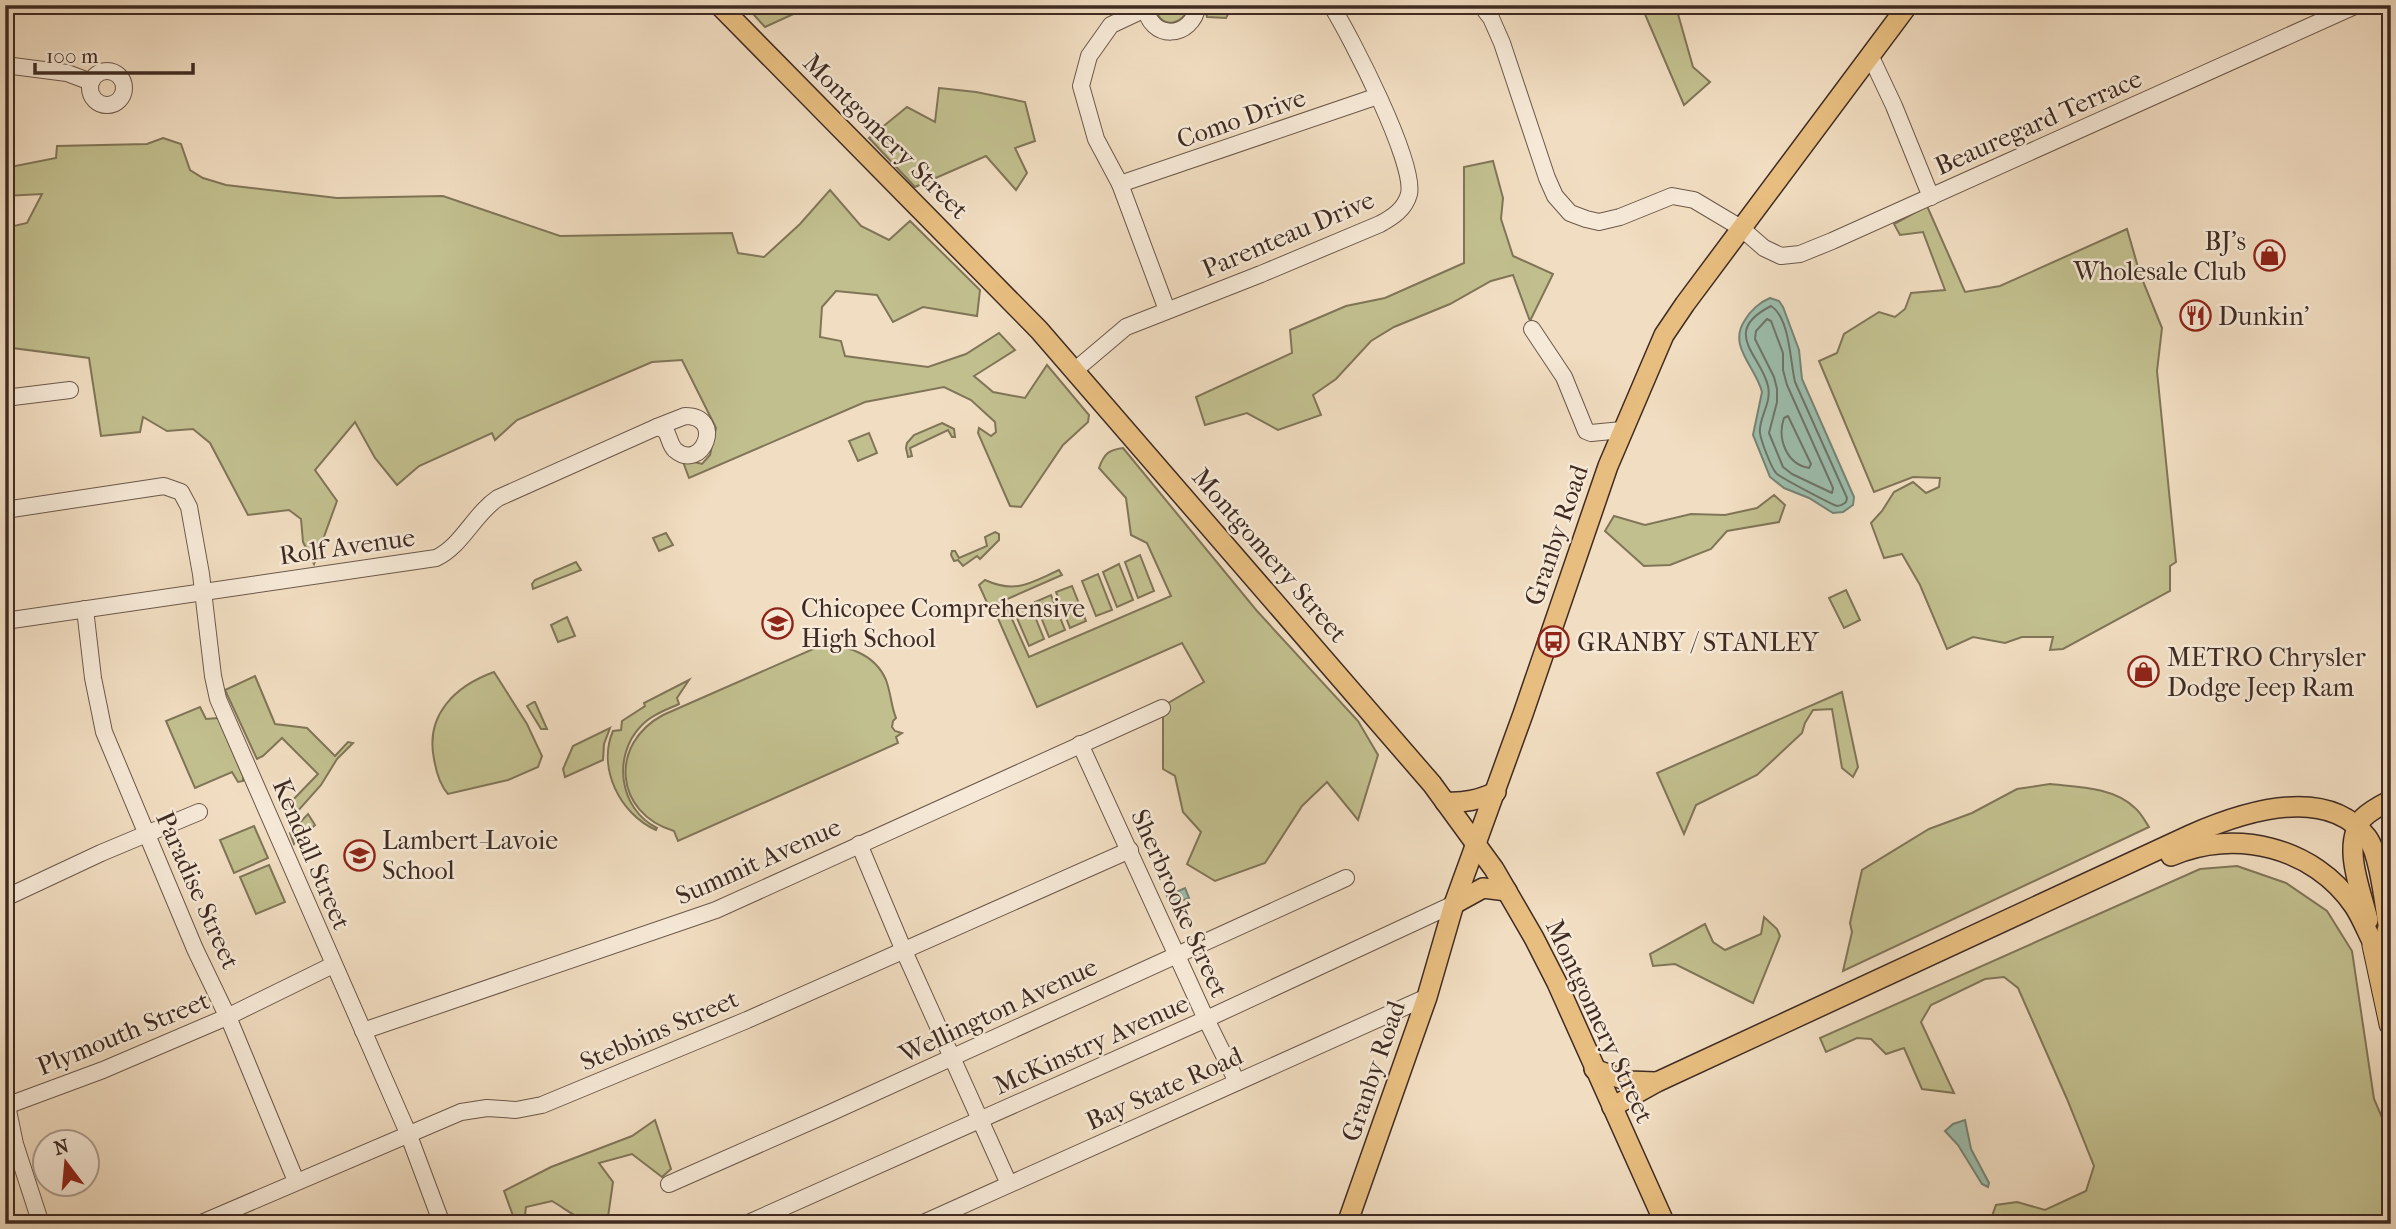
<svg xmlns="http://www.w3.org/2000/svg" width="2396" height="1229" font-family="'IM FELL French Canon',serif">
<rect width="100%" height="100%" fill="#f1ddc1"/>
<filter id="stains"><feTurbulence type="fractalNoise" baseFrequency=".00286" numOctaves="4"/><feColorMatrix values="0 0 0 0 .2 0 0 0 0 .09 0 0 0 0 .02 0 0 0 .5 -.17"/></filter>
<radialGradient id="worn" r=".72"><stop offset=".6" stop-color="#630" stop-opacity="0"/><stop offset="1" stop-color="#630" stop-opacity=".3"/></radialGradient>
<g fill="#c2bf8e" stroke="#807558" stroke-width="2">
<path d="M745,5H813L765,27Z"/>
<path d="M1154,5H1190C1183,27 1159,30 1154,5Z"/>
<path d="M1205,5H1233L1226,18L1207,17Z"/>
<path d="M1641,5H1683L1678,14L1693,67L1710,82L1684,105Z"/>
<path d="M939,88L976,92L1025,102L1035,141L1015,148L1027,173L1016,190L986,156L915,187L869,138L907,107L935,122Z"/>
<path d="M163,138L181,144L190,170L203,178L226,185L337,198L443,196L560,236L732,233L738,253L764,257L800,224L830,190L861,226L889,240L910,221L980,290L977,316L923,307L893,322L877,295L836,291L822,307L820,337L841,341L845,356L928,367L966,354L999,333L1015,350L974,376L993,392L1025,398L1047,365L1089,415L1088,422L1063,445L1021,507L1010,506L978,433L979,428L991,436L996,432L995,422L971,400L944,387L865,402L689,478L682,459L702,464L710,455L716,428L682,360L652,362L517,420L495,440L492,433L419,466L397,485L375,458L355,422L315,470L337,501L314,564L303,542L301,519L289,510L248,515L210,443L193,429L167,431L143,417L140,432L101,436L89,358L5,347V228L27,223L42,194L5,196V168L56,158L57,146L147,144Z"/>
<path d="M1493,161L1503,198L1501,219L1513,256L1553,274L1530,321L1513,275L1491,281L1450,304L1394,327L1371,341L1336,379L1313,395L1321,415L1278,430L1247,413L1205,425L1196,397L1292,353L1290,330L1346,306L1385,298L1464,263V167Z"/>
<path d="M1927,206L1965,292L2000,286L2127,229L2140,274L2162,328L2157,371L2176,562L2170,566V591L2063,649L2050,650L2053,637H2022L2005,643L1973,637L1947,649L1920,585L1902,554L1884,558L1871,523L1882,511L1894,492L1913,482L1926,493L1939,487L1940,478L1913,477L1874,492L1819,361L1837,353L1844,334L1879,312L1895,317L1905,309L1911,293L1945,290L1923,232L1900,235L1894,224Z"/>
<path d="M942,423L954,429L955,437H952L948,430L910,448L912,456L908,457L906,448L907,443L914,435Z"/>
<path d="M869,433L877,453L858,461L849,441Z"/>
<path d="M1123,448L1257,611L1358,721L1378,755L1358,820L1327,782L1302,806L1265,863L1215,881L1187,864L1201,832L1183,812L1175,776L1163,769V706L1204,682L1182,643L1037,707L996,614L997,610L1002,607L1008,610L1029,657L1171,596L1147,543L1131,535L1126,498L1099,468C1104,454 1108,450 1123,448Z"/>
<path d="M1774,495L1785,505L1779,522L1727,531L1711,549L1670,565L1644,566L1605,531L1614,516L1645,525L1691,514L1725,515L1757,508Z"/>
<path d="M995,532L999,534V540L980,559L977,556L963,566L958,560L954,561L951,555L952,551H955L959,558L987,546L985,537Z"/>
<path d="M666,533L673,545L659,551L653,538Z"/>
<path d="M1140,555L1154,591L1138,598L1125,562Z"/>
<path d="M576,562L581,570L533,589L532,584L535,580Z"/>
<path d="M1119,564L1133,600L1117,607L1103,572Z"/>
<path d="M1059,570L1062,575L989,607L979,585L985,580C1016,594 1030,583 1059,570Z"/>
<path d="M1098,574L1112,610L1096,616L1082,581Z"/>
<path d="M1072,586L1086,621L1070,628L1056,592Z"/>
<path d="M1846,590L1860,620L1844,628L1829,598Z"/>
<path d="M1051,595L1065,630L1049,637L1035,602Z"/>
<path d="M1030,604L1044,639L1029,646L1014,611Z"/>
<path d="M567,617L575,636L558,642L551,625Z"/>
<path d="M820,646C846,644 875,654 886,680C891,693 891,706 896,718L893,721L892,727L895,731L902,733L896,737L898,743L678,841L674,831C614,813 609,744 663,715Z"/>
<path d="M494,672L527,724L542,756L538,767L508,780L448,794C440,785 436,771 434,759C425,715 455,686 494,672Z"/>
<path d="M255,676L275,724L307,728L335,756L348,742L353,743L337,759L321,785L297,812L288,805L318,774L282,738L263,756L257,759L225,690Z"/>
<path d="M689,680L677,698L679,704C666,710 651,715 641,726C612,756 619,809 657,828L656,830C620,814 597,768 613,731L621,730L622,721L645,706L644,703Z"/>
<path d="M1842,692L1858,767L1853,777L1842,768L1832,709L1813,710L1805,723L1802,733L1757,775L1696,805L1684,834L1657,773Z"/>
<path d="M534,702H535L547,729H541L527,706Z"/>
<path d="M200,707L206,719L218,718L243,776V781L238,782L232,772L195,788L166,721Z"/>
<path d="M610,728L604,744L603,760L565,777L563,769L573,746Z"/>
<path d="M2050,784C2078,787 2114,787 2135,808C2141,813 2145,821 2149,827L1843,971L1852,932L1850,923L1862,870L1929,829L1972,813L2017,789Z"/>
<path d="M308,814L315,825L294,844L290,833Z"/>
<path d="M254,826L268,858L234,873L220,840Z"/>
<path d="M269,865L285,902L256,914L240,877Z"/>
<path d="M2237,866L2286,883L2327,911L2352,951L2374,1099L2391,1138V1224H1994L1991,1219L1996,1205L2017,1202L2045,1210L2086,1191L2094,1166L2067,1099L2018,988L2004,977L1985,979L1931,1005L1921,1022L1954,1093L1922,1089L1904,1048L1886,1054L1871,1039L1857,1038L1826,1052L1820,1038L2200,869Z"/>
<path d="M1764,917L1777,929L1780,936L1753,1003L1675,964L1653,966L1650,954L1705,924L1713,942L1725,950L1761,934Z"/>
<path d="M655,1120L671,1169L662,1177L632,1154L599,1163L613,1182L607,1224C582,1224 572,1213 552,1201L526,1207L524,1224H516L504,1191L551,1167L632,1136Z"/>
</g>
<g fill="#9cbdac" stroke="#778375" stroke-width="2">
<path d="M1770,298L1779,301L1783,307L1799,350L1802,379L1854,497L1853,505L1843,512L1833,513L1809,498L1784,488L1770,477L1753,435L1762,392C1756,367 1727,346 1745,320C1750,311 1760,302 1770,298Z"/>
<path d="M1185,888L1189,898L1171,905L1167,896Z"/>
<path d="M1965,1120L1971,1149L1989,1183L1988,1187L1982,1184L1958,1145L1945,1131L1953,1124Z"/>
</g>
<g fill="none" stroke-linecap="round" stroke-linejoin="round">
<g stroke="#6e7468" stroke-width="2">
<path d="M1771,306C1790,318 1790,361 1795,382L1847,498L1846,502C1842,505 1842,506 1837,506C1833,505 1779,477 1776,473C1771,467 1761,441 1760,433C1758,418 1772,404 1768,386C1761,355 1720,332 1771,306Z"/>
<path d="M1767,319L1771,321L1783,353V370L1787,385L1833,488L1832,493L1792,474L1783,467L1769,433L1777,402V389L1774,377L1755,339L1756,331Z"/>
<path d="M1788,416L1811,464L1809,468C1786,464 1777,438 1784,418Z"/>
</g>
<defs>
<g id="minor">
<path d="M1145,5C1149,41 1192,40 1198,5"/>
<path d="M1481,5L1491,18L1502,43L1547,178L1555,196L1570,213L1586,219L1599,222L1620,217L1672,196L1694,200L1741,228L1764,248L1781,256L1800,254L1832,241L2357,5"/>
<path d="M1145,9L1111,25L1089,56L1081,86L1096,139L1120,184L1167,310"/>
<path d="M1870,55L1894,106L1931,197"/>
<path d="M5,65L67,73L91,82"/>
<circle cx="107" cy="88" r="17"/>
<path d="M1120,184L1378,96"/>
<path d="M1532,329L1564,377L1586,431L1591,433L1622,430"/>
<path d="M1074,371L1126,327L1261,274L1380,224C1393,217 1405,209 1409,194C1416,163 1350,35 1331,5"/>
<path d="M5,398L70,390"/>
<path d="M685,416C726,416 702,473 675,450C669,444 670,437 665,430L657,427Z"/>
<path d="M5,510L164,486L181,492L189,507L201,574L213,676L218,699L408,1133L442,1224"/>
<path d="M85,609L93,678L104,732L195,949L231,1024L296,1181"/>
<path d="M5,621L436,558C462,546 474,514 498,498L657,427"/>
<path d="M1080,744L1206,1019L1237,1082"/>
<path d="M859,844L904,951L1009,1184"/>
<path d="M5,898L101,853L199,812"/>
<path d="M363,1031L716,910L1162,708"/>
<path d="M5,1096L15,1144L41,1224"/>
<path d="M6,1106L103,1070L227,1017L333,965"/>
<path d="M669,1184L830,1113L1346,878"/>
<path d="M199,1224L461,1112L487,1108L516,1110L542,1105L747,1020L1130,850"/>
<path d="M746,1224L1213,1016L1454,904"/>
<path d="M921,1224L1427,997"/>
</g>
<g id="major">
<path d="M719,5L1039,330L1432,784L1494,869L1534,938L1557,983L1665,1224"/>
<path d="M1445,802C1465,803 1478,800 1496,792"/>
<path d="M2171,856C2235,828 2314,847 2354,906C2362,918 2367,932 2374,945"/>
<path d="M1454,904L1483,888L1507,891"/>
<path d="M2368,920C2361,890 2341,845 2363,818C2371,810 2381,805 2391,800"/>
<path d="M1594,1069L1628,1081L1656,1082"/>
<path d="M1612,1107L1657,1082L2190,835C2240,813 2325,783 2367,837C2380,854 2385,908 2389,931"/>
<path d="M1347,1224L1427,997L1454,904L1523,714L1608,466L1664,335L1685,304L1908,5"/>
</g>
<g id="highway">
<path d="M2389,931L2391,942"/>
<path d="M2374,945L2391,1024"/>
</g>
</defs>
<use href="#minor" stroke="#6c584a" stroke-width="18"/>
<use href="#major" stroke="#3f2b23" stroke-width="22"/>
<use href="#highway" stroke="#3f2b23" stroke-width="25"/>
<use href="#minor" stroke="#f6e9d7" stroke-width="16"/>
<use href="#major" stroke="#e8be80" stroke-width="19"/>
<use href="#highway" stroke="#e8be80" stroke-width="23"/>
</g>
<defs>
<symbol id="shop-ring" viewBox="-11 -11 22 22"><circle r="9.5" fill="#f6e9d7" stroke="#8f2418" stroke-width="1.5"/><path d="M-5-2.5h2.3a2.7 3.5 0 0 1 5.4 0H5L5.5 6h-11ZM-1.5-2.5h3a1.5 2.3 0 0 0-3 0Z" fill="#8f2418"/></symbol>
<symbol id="restaurant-ring" viewBox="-11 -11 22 22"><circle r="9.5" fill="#f6e9d7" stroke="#8f2418" stroke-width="1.5"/><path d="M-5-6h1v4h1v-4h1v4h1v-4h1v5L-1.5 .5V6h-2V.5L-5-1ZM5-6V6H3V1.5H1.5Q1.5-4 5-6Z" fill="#8f2418"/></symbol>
<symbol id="school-ring" viewBox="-11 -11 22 22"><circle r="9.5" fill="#f6e9d7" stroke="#8f2418" stroke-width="1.5"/><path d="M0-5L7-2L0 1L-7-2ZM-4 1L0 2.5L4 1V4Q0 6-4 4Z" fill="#8f2418"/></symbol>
<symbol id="bus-ring" viewBox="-11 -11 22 22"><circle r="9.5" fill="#f6e9d7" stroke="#8f2418" stroke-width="1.5"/><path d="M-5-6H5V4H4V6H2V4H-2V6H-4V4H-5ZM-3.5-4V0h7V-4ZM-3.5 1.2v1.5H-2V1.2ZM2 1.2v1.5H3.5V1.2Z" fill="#8f2418"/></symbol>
</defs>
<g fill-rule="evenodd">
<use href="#shop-ring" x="2252" y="238" width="35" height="35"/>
<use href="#restaurant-ring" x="2178" y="298" width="35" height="35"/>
<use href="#school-ring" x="760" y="606" width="35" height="35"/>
<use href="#bus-ring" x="1536" y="624" width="35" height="35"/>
<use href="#shop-ring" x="2126" y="654" width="35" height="35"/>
<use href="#school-ring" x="342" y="838" width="35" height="35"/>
</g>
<g text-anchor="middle" stroke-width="5" stroke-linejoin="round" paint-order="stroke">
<g font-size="26" fill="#3f2b23" stroke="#f6e9d7">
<text transform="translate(1241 118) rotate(-19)" y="9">Como Drive</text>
<text transform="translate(2038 122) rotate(-24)" y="9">Beauregard Terrace</text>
<text transform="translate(886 136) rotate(45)" y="9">Montgomery Street</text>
<text transform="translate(1288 234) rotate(-23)" y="9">Parenteau Drive</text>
<text transform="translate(1556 535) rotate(-71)" y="9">Granby Road</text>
<text transform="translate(347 546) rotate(-8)" y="9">Rolf Avenue</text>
<text transform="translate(1270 555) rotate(49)" y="9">Montgomery Street</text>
<text transform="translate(312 854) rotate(67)" y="9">Kendall Street</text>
<text transform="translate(758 861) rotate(-24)" y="9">Summit Avenue</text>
<text transform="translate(198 890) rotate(66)" y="9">Paradise Street</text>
<text transform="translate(1180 903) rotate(66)" y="9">Sherbrooke Street</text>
<text transform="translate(998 1010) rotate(-25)" y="9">Wellington Avenue</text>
<text transform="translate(1600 1021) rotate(65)" y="9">Montgomery Street</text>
<text transform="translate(659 1030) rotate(-23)" y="9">Stebbins Street</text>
<text transform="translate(123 1033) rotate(-22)" y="9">Plymouth Street</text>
<text transform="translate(1091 1044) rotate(-24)" y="9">McKinstry Avenue</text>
<text transform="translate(1373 1071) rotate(-71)" y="9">Granby Road</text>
<text transform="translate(1164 1088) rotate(-24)" y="9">Bay State Road</text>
</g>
<g font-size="26" fill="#3f2b23" stroke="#f6e9d7" text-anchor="start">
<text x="2246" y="250" text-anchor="end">BJ's<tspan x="2246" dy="30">Wholesale Club</tspan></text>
<text x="2218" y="325">Dunkin'</text>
<text x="801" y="617">Chicopee Comprehensive<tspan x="801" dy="30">High School</tspan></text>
<text x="1577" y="651">GRANBY / STANLEY</text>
<text x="2167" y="666">METRO Chrysler<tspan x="2167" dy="30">Dodge Jeep Ram</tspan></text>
<text x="382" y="849">Lambert-Lavoie<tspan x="382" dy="30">School</tspan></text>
</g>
</g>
<rect width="2396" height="1229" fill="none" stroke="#f1ddc1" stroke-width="28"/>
<rect x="7" y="7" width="2382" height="1215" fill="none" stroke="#3f2b23" stroke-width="3.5"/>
<rect x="14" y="14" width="2368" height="1201" fill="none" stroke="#3f2b23" stroke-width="2"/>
<g transform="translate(66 1163) rotate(344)"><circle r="33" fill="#f6e9d7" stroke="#ad9d8f" stroke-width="2"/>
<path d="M0-5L12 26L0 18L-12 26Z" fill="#8f2418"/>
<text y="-10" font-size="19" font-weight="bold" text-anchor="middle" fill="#3f2b23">N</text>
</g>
<path d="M35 63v10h158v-10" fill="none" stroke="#3f2b23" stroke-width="3.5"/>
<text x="46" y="63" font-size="21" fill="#3f2b23" stroke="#f6e9d7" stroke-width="5" paint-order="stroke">100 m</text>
<rect width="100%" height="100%" filter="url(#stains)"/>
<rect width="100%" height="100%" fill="url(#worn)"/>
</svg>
